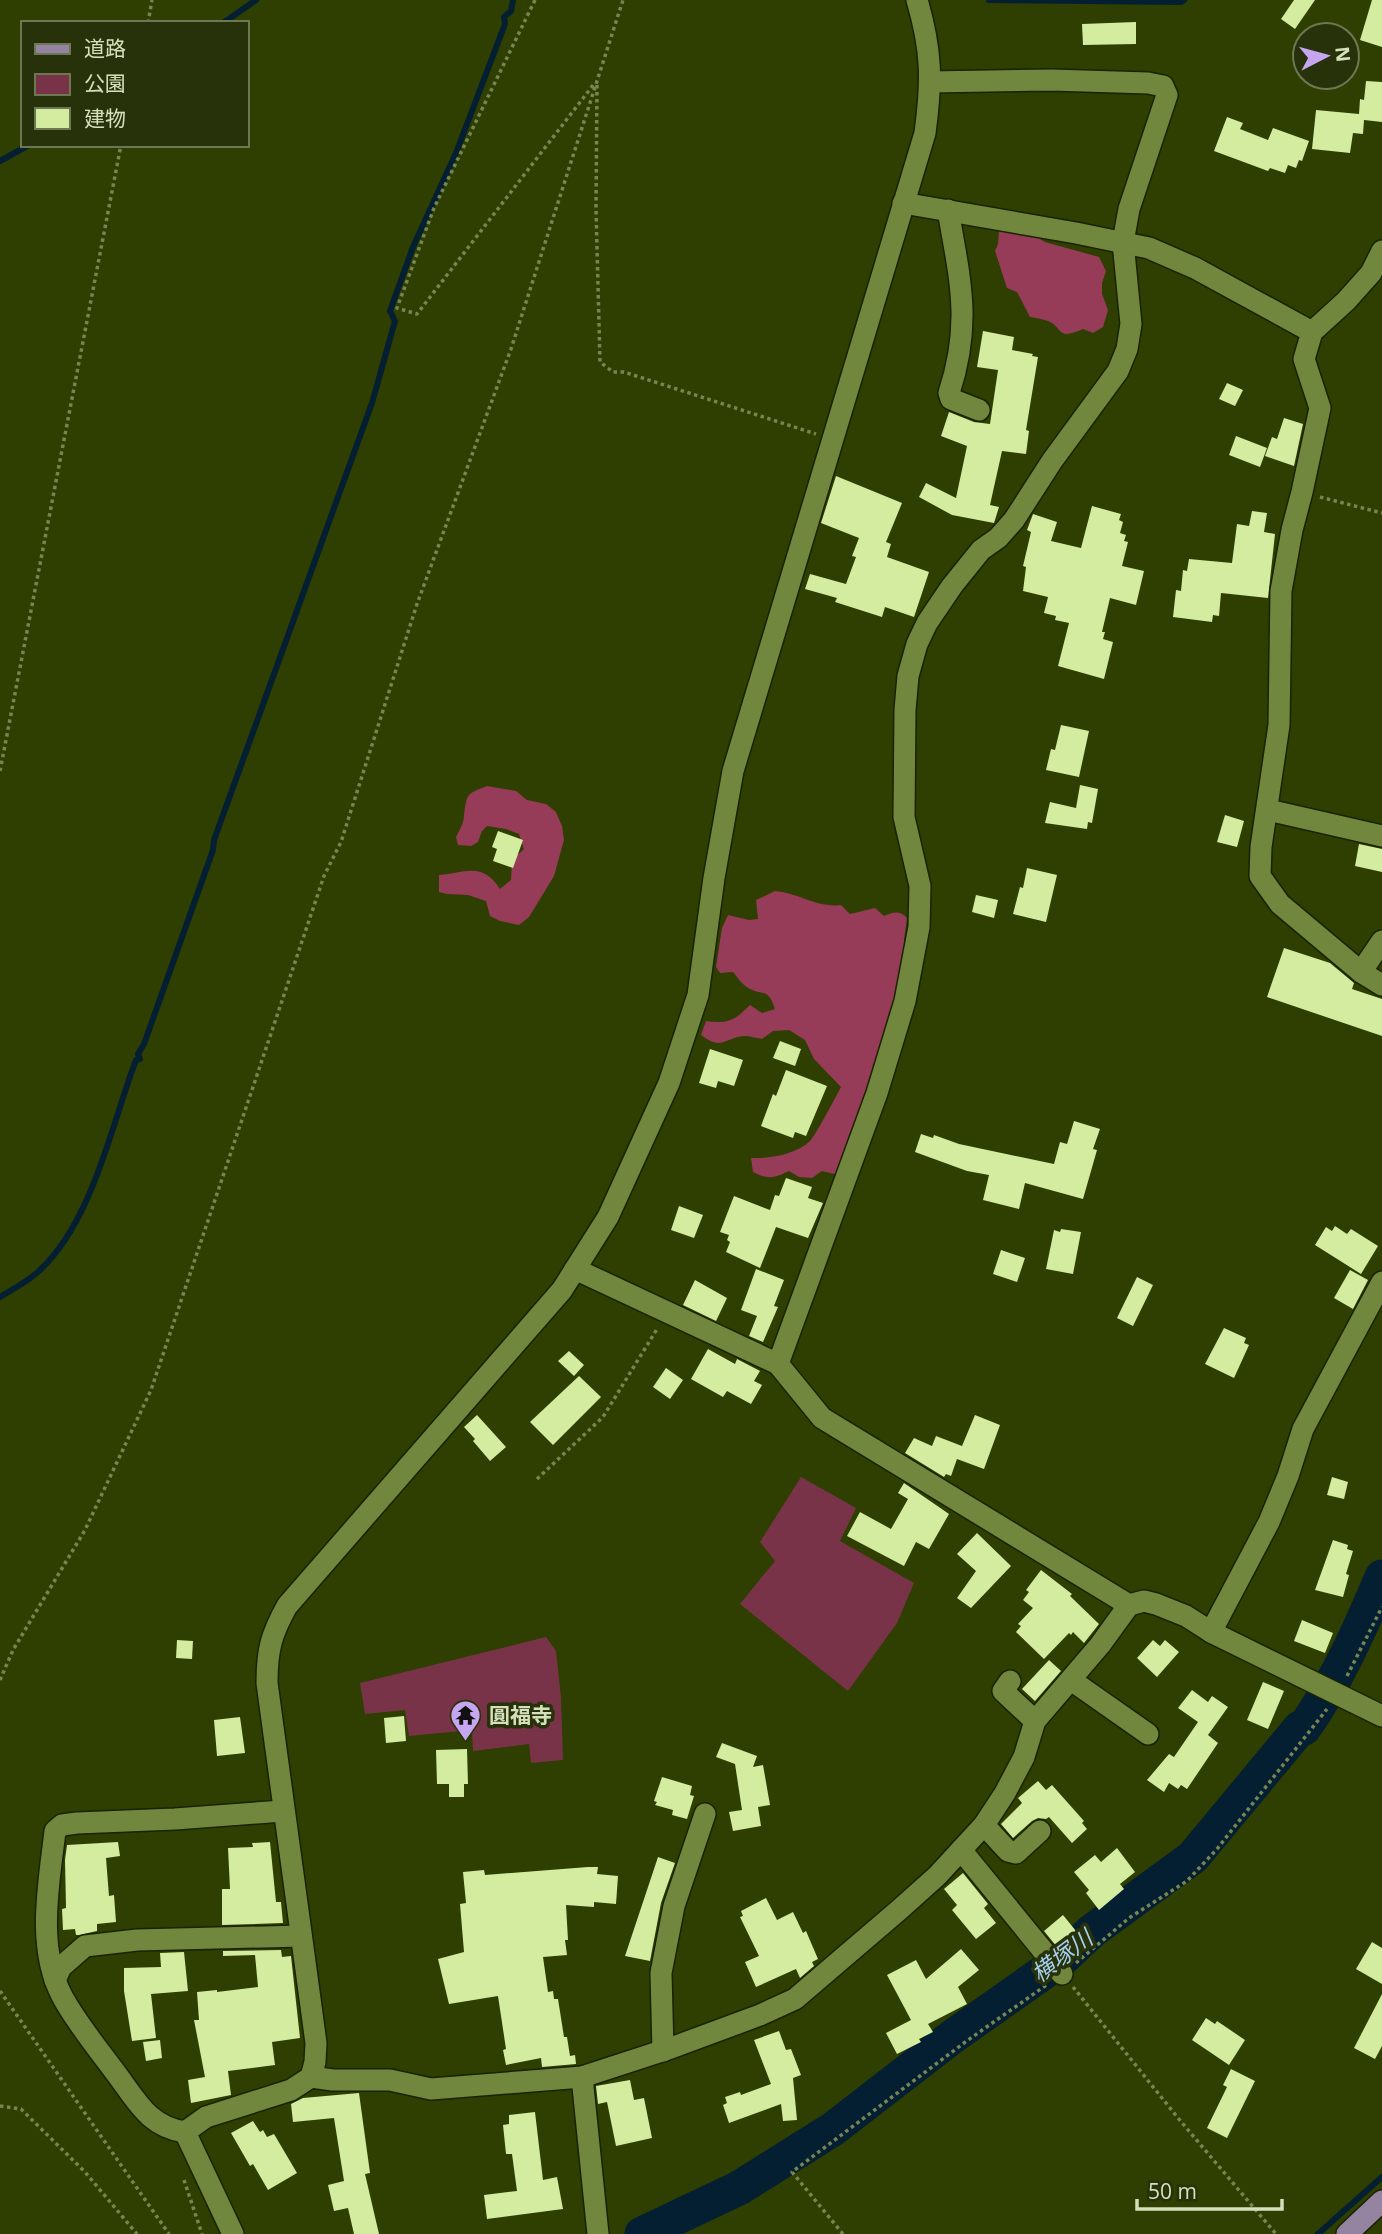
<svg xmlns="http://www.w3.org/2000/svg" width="1382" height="2234" font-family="'Open Sans','Noto Sans JP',sans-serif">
<rect width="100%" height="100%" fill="#2f3e01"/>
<g fill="#793348">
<path d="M801,1477L856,1508L840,1541L914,1583L897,1623L848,1691L740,1604L775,1561L760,1542Z"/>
<path d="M546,1637L556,1651L561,1697L563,1760L531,1763L529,1744L473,1751L472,1730L409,1736L405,1710L365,1714L360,1683Z"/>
</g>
<g fill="#963b58">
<path d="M1022,228L1045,242L1099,257L1106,271L1102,283V294L1108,310L1103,327L1093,333L1083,329C1056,341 1064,328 1048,321C1043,319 1036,318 1030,317L1017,292L1007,288L995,251L998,244L999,230Z"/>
<path d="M487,786L516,791L527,800L546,804L556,812L562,826L564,840L554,876L529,917L519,925L500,921L490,916L486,901L468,895L447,894L439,892V875C465,873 482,861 500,889L511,880L512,860L524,849L519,834L506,829L487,826L482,831L478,842L471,846L458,845L456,837C459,831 464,823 464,815C467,794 466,794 487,786Z"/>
<path d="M775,891C799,893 817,908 841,905L850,914L875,908L884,916C893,912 900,910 907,918L904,940L907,954L897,1002L839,1175L822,1171L812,1178L799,1177L789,1171C775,1178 767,1180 753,1172L751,1158C769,1159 797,1154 810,1141C817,1133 835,1098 841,1087L814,1059L805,1040L789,1030L773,1031L762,1039C756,1038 750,1036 744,1036C724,1038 722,1051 701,1035L706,1021C728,1024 734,1021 750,1005L762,1013L775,1009C768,987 763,996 750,989C743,986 737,977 733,972L720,973L716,967L722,928L728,915L749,920L758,919L756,900Z"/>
</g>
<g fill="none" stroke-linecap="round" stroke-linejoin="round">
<g stroke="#041f32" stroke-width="6">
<path d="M989,0L1181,2L1184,0"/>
<path d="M223,23L256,0"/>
<path d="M0,161L29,145"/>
<path d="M0,1297C13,1289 29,1281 40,1270C93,1220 111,1126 136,1060L140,1059L138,1054L144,1044L213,850L214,840L372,403L395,321L390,311L413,247L456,153L505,24L504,17L511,11L513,0"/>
<path d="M1318,2234L1382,2177"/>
</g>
<path stroke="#041f32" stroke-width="35" d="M642,2234L739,2188L833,2129L952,2037L1061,1960L1092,1931L1193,1857L1300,1728H1304C1337,1681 1360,1629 1382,1577"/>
</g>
<g fill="#d3ec9f">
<path d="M1294,0H1315L1295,29L1281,19Z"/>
<path d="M1372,0H1382V47L1360,40Z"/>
<path d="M1136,22V44L1083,45L1082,24Z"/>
<path d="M1366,81L1382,82V122L1364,120L1363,134L1353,133L1350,153L1312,149L1316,110L1359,114L1360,99L1364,100Z"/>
<path d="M1227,117L1243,123L1240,129L1268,140L1273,128L1309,141L1302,161L1299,160L1296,168L1288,165L1285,173L1270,168L1268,171L1214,151Z"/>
<path d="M983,331L1014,337L1012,350L1033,354L1032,356L1038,357L1026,430L1029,431L1026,454L1002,451L990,505L999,507L994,523L952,515L919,497L926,483L956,498L967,446L941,436L949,412L974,422L990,424L998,370L977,367Z"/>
<path d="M1227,383L1243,390L1235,406L1219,399Z"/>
<path d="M1284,418L1303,424L1294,466L1265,456L1272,437L1277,439Z"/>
<path d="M1236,436L1267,448L1260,467L1229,455Z"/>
<path d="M836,476L902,503L886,542L891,544L887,557L929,572L914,617L885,607L882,617L835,602L837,598L805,589L810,574L846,584L856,557L852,556L859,538L821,523Z"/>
<path d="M1092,506L1121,514L1119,520L1123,522L1120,533L1126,535L1124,541L1128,542L1122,566L1144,571L1136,605L1110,598L1102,632H1105L1103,639L1113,642L1104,679L1058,666L1069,623L1055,620L1056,616L1044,613L1048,597L1023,591L1026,567L1023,566L1031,532L1027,530L1033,514L1057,522L1051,541L1081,548Z"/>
<path d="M1252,511L1267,513L1264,532L1275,534L1268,598L1221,593L1219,616L1213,615L1212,622L1173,617L1176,590L1181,591L1183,570L1187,571L1189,559L1232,563L1237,524L1249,526Z"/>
<path d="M1061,725L1089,731L1079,777L1046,770L1051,749L1055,750Z"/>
<path d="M1080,785L1098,789L1092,823L1088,822L1087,829L1045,823L1050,802L1076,808Z"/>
<path d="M1225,815L1244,821L1237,847L1217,842Z"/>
<path d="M498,831L523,840L513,868L493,861L497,849L492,847Z"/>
<path d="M1359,844L1382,849V872L1355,866Z"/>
<path d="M1027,868L1057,875L1046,922L1013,914L1020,887L1023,888Z"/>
<path d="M976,895L998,900L994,918L972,912Z"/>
<path d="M1284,948L1330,963L1354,983L1352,989L1382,999V1036L1267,997Z"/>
<path d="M780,1041L801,1049L795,1066L773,1058Z"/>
<path d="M710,1049L743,1060L734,1086L718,1081L716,1088L699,1083Z"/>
<path d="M786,1070L827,1086L806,1136L795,1132L793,1138L761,1126L773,1094L776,1096Z"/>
<path d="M1074,1121L1100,1129L1093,1149L1097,1150L1083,1199L1025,1183L1019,1209L983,1200L989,1175L967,1171L915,1152L921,1134L933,1138L934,1135L959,1144L1054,1164L1060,1142L1067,1144Z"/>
<path d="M786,1178L812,1187L808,1198L823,1203L808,1238L776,1227L760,1268L726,1252L730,1242L727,1240L729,1235L720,1232L734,1196L770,1210L775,1195L779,1196Z"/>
<path d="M679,1206L703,1215L694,1238L671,1230Z"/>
<path d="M1335,1226L1347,1234L1351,1229L1378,1246L1361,1274L1315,1245L1326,1227L1332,1231Z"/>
<path d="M1061,1229L1081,1232L1073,1274L1046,1269L1054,1230L1060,1232Z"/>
<path d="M1001,1250L1025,1258L1017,1282L993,1274Z"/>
<path d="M756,1269L784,1280L774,1306L778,1307L763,1342L749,1336L757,1316L741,1310Z"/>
<path d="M1350,1270L1368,1280L1353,1309L1334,1298Z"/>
<path d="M1137,1277L1153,1285L1133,1326L1117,1318Z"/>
<path d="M695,1280L727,1298L716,1321L683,1305Z"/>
<path d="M1224,1328L1246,1338L1244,1343L1249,1345L1234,1378L1205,1364Z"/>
<path d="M708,1349L735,1364L737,1359L760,1371L754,1381L762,1385L751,1404L727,1391L723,1397L691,1379Z"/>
<path d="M569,1351L584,1365L574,1376L558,1361Z"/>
<path d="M666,1368L683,1380L670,1399L653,1387Z"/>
<path d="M579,1376L601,1397L553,1445L530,1422Z"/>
<path d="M477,1415L506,1447L490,1461L473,1441L475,1439L464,1427Z"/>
<path d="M975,1415L1000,1425L984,1469L957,1459L951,1476L946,1474L944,1477L905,1453L914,1438L932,1446L936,1436L962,1446Z"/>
<path d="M1332,1477L1348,1482L1344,1499L1327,1495Z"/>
<path d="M904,1483L949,1514L929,1549L916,1542L904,1566L847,1536L860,1512L891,1529L908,1499L898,1493Z"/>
<path d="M977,1533L1011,1566L971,1608L957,1598L976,1571L957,1554Z"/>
<path d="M1333,1540L1348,1545L1347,1549L1353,1551L1346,1574L1349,1575L1343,1597L1315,1590Z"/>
<path d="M1041,1570L1072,1594L1070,1596L1099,1624L1084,1643L1073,1632L1071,1635L1069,1633L1044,1659L1016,1632L1021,1626L1018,1624L1033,1608L1023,1600L1029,1592L1026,1590Z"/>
<path d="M1302,1620L1333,1633L1325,1653L1294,1641Z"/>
<path d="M177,1640L193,1641L192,1659L176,1658Z"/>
<path d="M1153,1640L1160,1646L1165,1640L1179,1652L1157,1677L1137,1658Z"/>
<path d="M1049,1660L1061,1671L1035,1701L1022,1689Z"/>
<path d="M1263,1682L1284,1691L1268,1729L1247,1720Z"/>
<path d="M1192,1690L1208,1702L1212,1696L1228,1707L1208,1735L1218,1743L1187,1789L1181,1785L1178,1789L1169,1783L1164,1792L1147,1780L1169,1754L1174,1757L1198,1722L1178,1708Z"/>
<path d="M404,1716L406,1741L386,1743L384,1718Z"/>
<path d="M240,1717L245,1753L217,1756L214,1720Z"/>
<path d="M722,1743L757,1756L753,1767L763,1765L770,1805L758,1807L761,1826L733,1831L729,1812L742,1810L735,1764L716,1757Z"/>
<path d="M467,1749L468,1784H464V1797H449V1784H437L436,1750Z"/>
<path d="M662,1777L692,1786L690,1795L694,1796L687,1819L672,1815L673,1810L655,1805L657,1802L654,1801Z"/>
<path d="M1038,1781L1046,1790L1052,1785L1084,1821L1082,1823L1087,1829L1072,1843L1049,1817L1046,1819L1038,1818L1032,1821L1013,1838L1001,1824L1022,1803L1018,1798Z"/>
<path d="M118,1842L120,1856L106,1858L109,1896L114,1895L116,1922L97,1924V1931L79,1935H76L75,1929L63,1930L62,1909L66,1908L65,1860L67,1845Z"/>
<path d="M270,1842L276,1902H281L283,1923L222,1925V1889H230L228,1848L253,1847L252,1843Z"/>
<path d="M1117,1848L1135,1872L1120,1884L1124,1889L1099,1910L1086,1893L1089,1890L1074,1872L1095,1855L1101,1862Z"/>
<path d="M658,1857L675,1863L661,1903L650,1961L625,1956Z"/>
<path d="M588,1867H598L597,1874L618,1876L616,1904L594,1902V1907L566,1905L568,1940H565L567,1955L543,1957L548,1992L553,1991L554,1999H558L564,2037H567L570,2056L575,2055L576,2064L542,2067L541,2058L506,2065L503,2050L506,2049L498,1996L449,2004L438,1959L464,1952L460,1904L466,1903L463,1872L484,1870L485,1875Z"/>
<path d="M963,1873L988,1904L984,1908L996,1923L976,1939L952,1910L957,1905L944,1889Z"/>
<path d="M766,1898L777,1920L793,1912L803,1933L806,1931L818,1959L812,1962L814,1966L800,1978L796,1969L756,1987L745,1962L759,1956L740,1917L743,1916L741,1911Z"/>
<path d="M1063,1915L1076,1931L1057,1947L1044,1931Z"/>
<path d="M1372,1942L1382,1948V1984L1356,1969Z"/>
<path d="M961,1949L979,1970L958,1987L967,2004L928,2024L933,2032L919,2039L921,2042L897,2054L886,2033L911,2020L887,1975L916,1960L926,1979Z"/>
<path d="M281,1950L282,1957L291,1956L300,2038L272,2042L275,2065L228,2071L231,2095L191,2103L188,2080L205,2077L194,2020H199L197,1992L217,1990V1992L258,1987L255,1955L223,1956V1951Z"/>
<path d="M184,1952L188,1991L151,1994L156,2038L132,2041L124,1991V1968L161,1967L160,1953Z"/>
<path d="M1382,1994V2046L1375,2059L1354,2048Z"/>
<path d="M1206,2018L1215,2024L1217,2021L1245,2040L1229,2065L1192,2040Z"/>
<path d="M779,2031L786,2050L791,2049L801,2075L793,2078L797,2120L783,2121L781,2104L729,2123L723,2105L727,2103L725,2097L740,2092L741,2095L771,2084L754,2040Z"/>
<path d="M160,2040L162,2058L146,2061L143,2042Z"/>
<path d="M1231,2069L1255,2081L1227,2138L1207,2128L1227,2087L1223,2085Z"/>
<path d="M630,2080L634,2100L644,2098L652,2138L616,2146L607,2102L598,2104L596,2086Z"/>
<path d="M359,2093L370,2173L365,2174L379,2234H354L348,2208L334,2211L328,2185L344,2181L334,2118L293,2122L291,2104L303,2098Z"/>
<path d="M535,2112L543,2180L557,2177L563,2209L487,2219L484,2195L517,2191L512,2154H506L503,2125L509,2124V2115Z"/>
<path d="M253,2121L260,2132L263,2130L267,2137L274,2134L297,2173L268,2190L253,2164L250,2166L231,2133Z"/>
</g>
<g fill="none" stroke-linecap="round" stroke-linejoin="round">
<defs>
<g id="minor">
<path d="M930,82L1052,80L1148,83L1163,86L1167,95L1129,209L1123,242L1131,324L1127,349L1118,371L1052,461L1014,520L998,538L981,550L952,586L927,623L917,644L908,676L905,710L904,817L920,886L919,927L905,1001L877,1093L778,1364L822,1418L1129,1605L1144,1601L1156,1604L1186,1616L1211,1632L1382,1716"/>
<path d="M903,203L1076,233L1149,248L1195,268L1312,332"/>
<path d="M948,210C960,280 972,323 949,393L951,399L979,410"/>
<path d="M1382,251L1371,273L1346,301L1312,332L1304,359L1320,408L1302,492L1292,530L1281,591L1279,725L1261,847L1260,876L1280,904L1361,972L1382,985"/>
<path d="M1268,810L1382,836"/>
<path d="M1361,972L1382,941"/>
<path d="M575,1269L778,1364"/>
<path d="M1211,1632L1269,1522L1288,1476L1303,1429L1382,1282"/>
<path d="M1071,1680L1148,1734"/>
<path d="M1010,1681L1003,1691L1035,1721"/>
<path d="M984,1825L1008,1851L1016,1853L1040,1831"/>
<path d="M961,1850L1062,1974"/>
<path d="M55,1980L61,1967L85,1946L137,1940L301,1936"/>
<path d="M663,2051L661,1973L674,1906L705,1814"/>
<path d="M311,2077L333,2080H390L431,2089L582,2077L671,2048L760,2015L795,1999L899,1910L937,1876L984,1825L1005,1793L1024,1757L1035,1721L1100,1645L1129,1605"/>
<path d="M582,2077L598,2234"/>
<path d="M185,2132C150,2127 138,2103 118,2076C99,2050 77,2024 62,1996C36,1946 49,1884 55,1831L62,1825L77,1823L175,1819L283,1811"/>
<path d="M233,2234L185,2132L206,2117L291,2090L311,2077L315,2062L316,2043L267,1683C267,1650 271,1635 287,1606L562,1290L608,1217L669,1083L698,995L714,878L733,771L925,133C932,81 932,51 917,0"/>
</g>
<path id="major" d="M1347,2234L1382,2201"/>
</defs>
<use href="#minor" stroke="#192300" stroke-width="24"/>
<use href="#major" stroke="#192300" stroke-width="24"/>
<g stroke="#778553" stroke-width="3.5" stroke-dasharray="3.5 3.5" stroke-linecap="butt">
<path d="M535,0L434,208L397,308L417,314L594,84"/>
<path d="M148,23L152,0"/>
<path d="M597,85L596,209L600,362L613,372H624L816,434"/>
<path d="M1320,497L1382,513"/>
<path d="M0,771L121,145"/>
<path d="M537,1479L603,1417L657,1329"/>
<path d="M1347,1676L1382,1607"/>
<path d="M0,1680L13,1650L85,1530L151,1390L324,876L341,842L417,604L511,349L623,0"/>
<path d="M1076,1963L1129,1918L1187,1881L1217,1849L1327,1709"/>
<path d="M1073,1987L1178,2118L1276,2234"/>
<path d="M0,1991L169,2234"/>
<path d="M0,2106L21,2109L85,2172L137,2234"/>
<path d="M184,2180L202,2234"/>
<path d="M843,2234L792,2172L968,2040L1048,1984"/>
</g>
<use href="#minor" stroke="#71873d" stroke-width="21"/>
<use href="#major" stroke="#9483a1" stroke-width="21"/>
</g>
<defs>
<symbol id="temple-pin" viewBox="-11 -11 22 30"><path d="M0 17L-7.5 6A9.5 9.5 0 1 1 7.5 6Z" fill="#c6a6f0" stroke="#27320a"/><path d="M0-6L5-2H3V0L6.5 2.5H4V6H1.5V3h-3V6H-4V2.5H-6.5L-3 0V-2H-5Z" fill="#111"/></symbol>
</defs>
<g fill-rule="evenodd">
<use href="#temple-pin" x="448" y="1698" width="35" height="47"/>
</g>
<g text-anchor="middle" stroke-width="7" stroke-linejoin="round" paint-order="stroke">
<g font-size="21" font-weight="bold" fill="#d3e0bb" stroke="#27320a" text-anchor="start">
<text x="489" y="1723">圓福寺</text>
</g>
<g font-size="23" font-style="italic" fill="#a6ceee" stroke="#27320a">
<text transform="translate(1062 1956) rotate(-37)" y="8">横塚川</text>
</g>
</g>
<rect x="21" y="21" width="228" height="126" fill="#27320a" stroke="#6c7851" stroke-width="2"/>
<rect x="35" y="44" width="35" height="10" fill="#9483a1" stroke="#6c7851" stroke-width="2"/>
<text x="84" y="56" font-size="21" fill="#d3e0bb">道路</text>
<rect x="35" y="74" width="35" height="21" fill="#793348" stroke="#6c7851" stroke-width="2"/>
<text x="84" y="91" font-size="21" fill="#d3e0bb">公園</text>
<rect x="35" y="108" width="35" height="21" fill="#d3ec9f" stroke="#6c7851" stroke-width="2"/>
<text x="84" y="126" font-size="21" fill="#d3e0bb">建物</text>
<g transform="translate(1326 56) rotate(84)"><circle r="33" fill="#27320a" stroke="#6c7851" stroke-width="2"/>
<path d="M0-5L12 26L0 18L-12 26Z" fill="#c6a6f0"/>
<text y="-10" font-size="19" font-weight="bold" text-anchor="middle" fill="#d3e0bb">N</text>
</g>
<path d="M1137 2199v10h145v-10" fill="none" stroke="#d3e0bb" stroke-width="3.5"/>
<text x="1148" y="2199" font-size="21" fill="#d3e0bb" stroke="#27320a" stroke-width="5" paint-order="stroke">50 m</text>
</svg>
